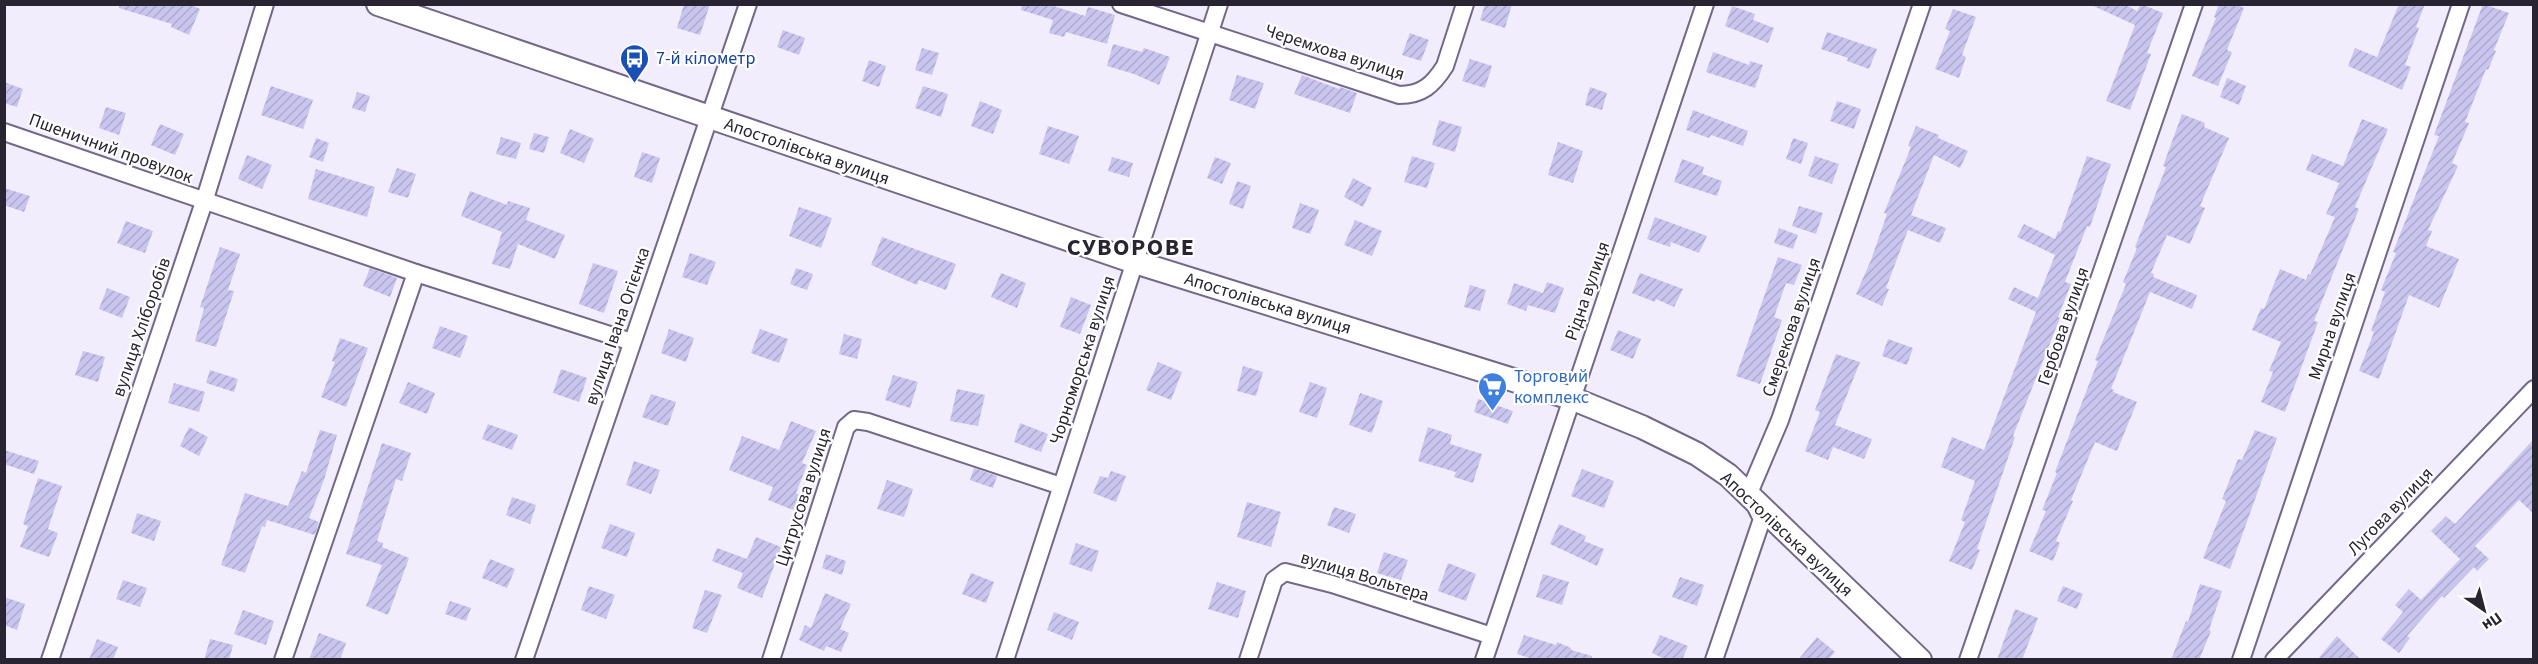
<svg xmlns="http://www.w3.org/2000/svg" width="2538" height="664" font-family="'Source Sans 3',sans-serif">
<defs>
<pattern id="building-hatch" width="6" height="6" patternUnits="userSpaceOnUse" patternTransform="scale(1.5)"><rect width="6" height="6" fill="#cac5ef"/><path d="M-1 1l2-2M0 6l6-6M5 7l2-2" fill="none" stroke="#aea9cd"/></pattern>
</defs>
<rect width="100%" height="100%" fill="#f2edfc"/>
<g fill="url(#building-hatch)">
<path d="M120,4H189L200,9L189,35L171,27L172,24L119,8Z"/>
<path d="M684,4H710L700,35L677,28Z"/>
<path d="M1022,4H1047L1085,16L1088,7L1115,15L1107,44L1066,32L1064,37L1049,33L1053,20L1021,10Z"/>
<path d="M1485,4H1512L1505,28L1480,20Z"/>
<path d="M2089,4H2124L2137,11L2141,4L2163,13L2147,53L2151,54L2130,110L2106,101L2135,25Z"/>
<path d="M2219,4H2235L2244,8L2227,50L2232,52L2218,86L2192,76L2216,18L2214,17Z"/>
<path d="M2399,4H2425L2416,27L2419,28L2405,65L2411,67L2402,90L2348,66L2355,48L2377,57Z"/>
<path d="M2483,4L2509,13L2494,50L2496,51L2488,70L2486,69L2465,122L2469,123L2452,163L2458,166L2428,230L2432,231L2426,246L2459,259L2439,308L2409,295L2379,379L2359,371L2374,332L2371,331L2385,292L2381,290L2396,253L2393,252L2439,136L2434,135Z"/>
<path d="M1732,6L1755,14L1753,20L1774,28L1768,43L1725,26Z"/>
<path d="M1953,9L1976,17L1962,55L1966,57L1959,78L1935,69L1950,31L1945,29Z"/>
<path d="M783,30L805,38L799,55L777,47Z"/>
<path d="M1827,32L1877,49L1869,69L1847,61L1848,58L1821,49Z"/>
<path d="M1410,33L1429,40L1421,61L1402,55Z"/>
<path d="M1113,44L1142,52L1144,48L1170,57L1159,85L1134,74L1107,66Z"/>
<path d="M922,48L939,53L932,75L915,70Z"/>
<path d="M1713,52L1749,65L1750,61L1763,65L1755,88L1706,72Z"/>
<path d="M1470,59L1492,66L1485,88L1462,81Z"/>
<path d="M869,60L886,66L879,87L862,81Z"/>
<path d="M1237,75L1264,83L1255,109L1229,100Z"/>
<path d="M1302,75L1339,89L1340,87L1357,93L1350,113L1294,94Z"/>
<path d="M2227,78L2246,86L2239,105L2220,97Z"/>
<path d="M4,82L23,89L17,107L4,103Z"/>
<path d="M271,86L313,100L303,129L261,115Z"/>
<path d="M923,86L948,94L941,117L915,108Z"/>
<path d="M1590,87L1607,93L1602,110L1585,105Z"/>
<path d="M357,92L370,96L365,112L352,108Z"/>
<path d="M980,101L1002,110L993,134L971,126Z"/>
<path d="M1837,101L1861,109L1854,129L1830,121Z"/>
<path d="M106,107L126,113L119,135L99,128Z"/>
<path d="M1693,110L1748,131L1743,146L1711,135L1709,138L1686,130Z"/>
<path d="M2182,114L2205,123L2204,127L2229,138L2200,206L2205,208L2190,244L2167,235L2151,273L2154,274L2153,277L2197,295L2192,309L2150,292L2111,389L2114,390L2113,392L2137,402L2117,451L2095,442L2071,500L2073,501L2056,541L2060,543L2053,561L2029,551L2046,511L2042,510L2057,473L2055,472L2098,361L2095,360L2126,284L2123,282L2137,248L2135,247L2166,167L2163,166Z"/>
<path d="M2362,119L2388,129L2355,207L2359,209L2314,321L2318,322L2285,412L2261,402L2273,372L2269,371L2281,342L2252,330L2261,308L2264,309L2280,269L2306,280L2308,274L2310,275L2335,217L2326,214L2339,183L2306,170L2312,154L2343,166Z"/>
<path d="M1439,120L1462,127L1455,152L1432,145Z"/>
<path d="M160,124L184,134L175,155L151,145Z"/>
<path d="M1048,126L1079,136L1069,164L1039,154Z"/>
<path d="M1916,126L1939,135L1938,138L1968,151L1960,168L1934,155L1911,215L1946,228L1940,243L1908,230L1886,288L1889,289L1882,306L1856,294L1871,260L1887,214L1884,213L1911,147L1908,146Z"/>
<path d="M570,129L594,139L584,163L560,153Z"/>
<path d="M534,133L549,137L544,153L529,149Z"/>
<path d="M501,137L521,143L516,159L496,154Z"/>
<path d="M316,138L329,143L323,162L309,157Z"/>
<path d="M1793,138L1808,143L1801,164L1786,159Z"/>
<path d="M1558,142L1583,151L1573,183L1548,175Z"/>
<path d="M642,152L660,158L652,183L634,177Z"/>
<path d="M247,155L272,165L262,189L238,179Z"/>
<path d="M1412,156L1435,163L1427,188L1404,182Z"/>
<path d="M1815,156L1839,164L1832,184L1808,176Z"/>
<path d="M2087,156L2111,164L2090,227L2087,226L2065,282L2071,284L2058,317L2060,318L2013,436L2015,437L1977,549L1980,550L1972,570L1949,561L1965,522L1961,520L1975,481L1941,467L1952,437L1984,450L2036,312L2008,299L2014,287L2038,298L2055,255L2017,237L2024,224L2055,239L2058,231L2060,232Z"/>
<path d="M1112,157L1133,163L1129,177L1108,171Z"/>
<path d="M1215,157L1231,163L1222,184L1207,178Z"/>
<path d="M1682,159L1704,167L1702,174L1722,181L1717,196L1674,182Z"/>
<path d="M397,168L416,174L408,198L388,192Z"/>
<path d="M316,169L375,187L367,217L308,199Z"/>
<path d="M1353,178L1372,188L1363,207L1344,197Z"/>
<path d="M1237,181L1251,186L1243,209L1229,204Z"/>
<path d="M4,188L30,196L24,212L4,205Z"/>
<path d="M470,191L507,205L508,201L530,208L526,220L565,235L555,259L518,244L510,269L492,264L502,232L461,216Z"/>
<path d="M1300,203L1319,210L1310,234L1292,228Z"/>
<path d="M1799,206L1823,213L1816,234L1792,226Z"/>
<path d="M799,207L832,218L821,248L789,236Z"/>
<path d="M1655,217L1707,236L1699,253L1671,242L1670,247L1647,239Z"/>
<path d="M1355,220L1382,231L1372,256L1344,245Z"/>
<path d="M126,221L153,231L145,253L117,243Z"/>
<path d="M1779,228L1798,235L1793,249L1774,243Z"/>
<path d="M882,237L956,264L946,290L919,280L917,285L871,265Z"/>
<path d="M220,247L240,254L228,290L234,291L216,347L195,341L204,308L200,307Z"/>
<path d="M690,253L716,262L707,285L682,277Z"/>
<path d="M1778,257L1802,265L1794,285L1786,283L1774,317L1782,320L1760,384L1736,376Z"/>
<path d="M593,263L618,271L604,313L579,304Z"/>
<path d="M370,268L397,278L390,297L363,286Z"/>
<path d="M796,268L813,274L807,290L790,284Z"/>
<path d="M1001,273L1026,283L1017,308L991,297Z"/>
<path d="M1640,273L1683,289L1674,307L1656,299L1655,302L1632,293Z"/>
<path d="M1547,282L1564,288L1555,313L1528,305L1526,311L1507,304L1514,283L1543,293Z"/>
<path d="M1470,285L1486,290L1480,311L1464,307Z"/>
<path d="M107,288L130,297L122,318L99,309Z"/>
<path d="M1071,297L1091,305L1080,334L1060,327Z"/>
<path d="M440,326L468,336L460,358L432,348Z"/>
<path d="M669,329L694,338L686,362L661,353Z"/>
<path d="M760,329L788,339L779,363L751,353Z"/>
<path d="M1618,330L1641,339L1633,359L1610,350Z"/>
<path d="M844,334L862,339L857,359L839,354Z"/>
<path d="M340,338L368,348L346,407L321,397L335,362L332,361Z"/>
<path d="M1888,339L1913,348L1907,365L1882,356Z"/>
<path d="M83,351L105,357L98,382L75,375Z"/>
<path d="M1836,354L1860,362L1835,425L1872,439L1864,459L1833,447L1828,460L1805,451L1820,412L1815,410Z"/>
<path d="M1158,362L1182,372L1171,400L1146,390Z"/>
<path d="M1243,366L1263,372L1256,396L1237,391Z"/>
<path d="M561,369L587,378L579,402L553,393Z"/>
<path d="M210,370L238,379L234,392L206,383Z"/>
<path d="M893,375L918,382L910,408L885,400Z"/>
<path d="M408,382L435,393L427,414L399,403Z"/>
<path d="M1310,382L1327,388L1317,418L1299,412Z"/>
<path d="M174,383L205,392L199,412L168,403Z"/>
<path d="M957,389L985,395L978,426L950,421Z"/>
<path d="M1360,393L1383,401L1372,433L1349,425Z"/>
<path d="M651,394L676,402L668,426L642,417Z"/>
<path d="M1478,399L1513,411L1508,424L1474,412Z"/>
<path d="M791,421L816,431L802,463L807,465L796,493L799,495L793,510L768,500L773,487L729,470L742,436L779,450Z"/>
<path d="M1020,423L1048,434L1041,452L1014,442Z"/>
<path d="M488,424L518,435L512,450L482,439Z"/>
<path d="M189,427L208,437L199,456L180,446Z"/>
<path d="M1428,427L1452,435L1450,444L1482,454L1473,483L1454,477L1456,472L1418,461Z"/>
<path d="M320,430L337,435L324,480L309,518L319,522L315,535L267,520L265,527L262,526L245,573L221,565L245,493L288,506L302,471L306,473Z"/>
<path d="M2255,430L2277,438L2230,569L2203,558L2226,501L2222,499L2238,459L2242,460Z"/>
<path d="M2534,439V514L2519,500L2475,546L2489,559L2477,571L2474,567L2444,598L2442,596L2407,636L2410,638L2399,653L2381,639L2403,612L2395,605L2409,589L2421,600L2460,559L2431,531L2446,516L2455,524Z"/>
<path d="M382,443L411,453L402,481L396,479L377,541L383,543L382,547L409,558L388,615L366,606L382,565L346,554Z"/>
<path d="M4,450L39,461L34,474L4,464Z"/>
<path d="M634,461L660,470L651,494L626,485Z"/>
<path d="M974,468L997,476L993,488L970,480Z"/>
<path d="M1582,469L1614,481L1604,508L1571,496Z"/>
<path d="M1111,471L1126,476L1116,502L1093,493L1100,476L1108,478Z"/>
<path d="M38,478L62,486L48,529L58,533L49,557L20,547L28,526L23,524Z"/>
<path d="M887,480L913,489L904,517L877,509Z"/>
<path d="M512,497L536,505L530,524L506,515Z"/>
<path d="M1247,502L1281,512L1271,547L1237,537Z"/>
<path d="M1334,507L1356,514L1349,533L1327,525Z"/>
<path d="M137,513L161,521L154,541L131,533Z"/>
<path d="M610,524L635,533L627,557L601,548Z"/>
<path d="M1559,524L1586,536L1584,541L1604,549L1597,566L1550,544Z"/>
<path d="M756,537L781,547L762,598L737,588L743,573L712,561L717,548L747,559Z"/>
<path d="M1076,543L1099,551L1092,572L1069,564Z"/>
<path d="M1384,552L1408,560L1401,580L1377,573Z"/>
<path d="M826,554L846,561L842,575L822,568Z"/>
<path d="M490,559L515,569L507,588L482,578Z"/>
<path d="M1448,563L1476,574L1466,601L1438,591Z"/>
<path d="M971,573L994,582L986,603L962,594Z"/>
<path d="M1543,574L1569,582L1562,605L1536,597Z"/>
<path d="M1680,577L1704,585L1697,606L1672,597Z"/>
<path d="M123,580L147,588L140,607L116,599Z"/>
<path d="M1217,582L1246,591L1238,618L1208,609Z"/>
<path d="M2200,584L2222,591L2209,630L2211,631L2199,660H2171L2186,621L2188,622Z"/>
<path d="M589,586L615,595L606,619L581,610Z"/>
<path d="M2063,586L2083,594L2077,609L2057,601Z"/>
<path d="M705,590L722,595L707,633L692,628Z"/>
<path d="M825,593L851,604L840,629L849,633L841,652L826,646L824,651L799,640L805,625L811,628Z"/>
<path d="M4,597L25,604L17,630L4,625Z"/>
<path d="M450,601L471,608L466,621L445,614Z"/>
<path d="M2015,609L2038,618L2022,660H1997Z"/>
<path d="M243,610L274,621L266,645L234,634Z"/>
<path d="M1054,612L1079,622L1072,640L1047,630Z"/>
<path d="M319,633L346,643L340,660H309Z"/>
<path d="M1524,635L1556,645L1557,642L1571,648V650L1592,656V660H1536L1517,654Z"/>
<path d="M1660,635L1688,646L1682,660H1667L1652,653Z"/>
<path d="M2337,636L2361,660H2317Z"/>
<path d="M1817,637L1835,652L1828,660H1798Z"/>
<path d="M97,639L118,647L113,660H89Z"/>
<path d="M210,639L233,645L229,660H204Z"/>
</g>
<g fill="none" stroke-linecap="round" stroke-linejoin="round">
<defs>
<g id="street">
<path d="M1121,4L1399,95C1422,95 1433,85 1445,66L1465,4"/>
<path d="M4,132L416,273L632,342"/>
<path d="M50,660L204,202L265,4"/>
<path d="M283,660L416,273"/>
<path d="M524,660L748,4"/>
<path d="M771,660L846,427L854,420L868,422L1061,486"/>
<path d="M1005,660L1219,4"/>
<path d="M1248,660L1274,580L1285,572L1332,584L1492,636"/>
<path d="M1484,660L1705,4"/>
<path d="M1714,660L1762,519L1749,493L1780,420L1922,4"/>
<path d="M1968,660L2194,4"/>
<path d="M2241,660L2461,4"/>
<path d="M2274,660L2534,389"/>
</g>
<path id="secondary" d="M378,4L1135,262L1571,398L1642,427L1697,454L1728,475L1920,660"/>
</defs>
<use href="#street" stroke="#736887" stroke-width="20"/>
<use href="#secondary" stroke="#736887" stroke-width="26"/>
<use href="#street" stroke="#fff" stroke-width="16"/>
<use href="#secondary" stroke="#fff" stroke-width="22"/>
</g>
<defs>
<symbol id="bus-pin" viewBox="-11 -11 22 30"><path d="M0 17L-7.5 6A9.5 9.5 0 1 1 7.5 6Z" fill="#1a4fb4" stroke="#fff"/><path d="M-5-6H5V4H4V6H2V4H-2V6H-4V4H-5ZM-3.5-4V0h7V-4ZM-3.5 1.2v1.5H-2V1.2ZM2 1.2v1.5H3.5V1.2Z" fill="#fff"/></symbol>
<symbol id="supermarket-pin" viewBox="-11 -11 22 30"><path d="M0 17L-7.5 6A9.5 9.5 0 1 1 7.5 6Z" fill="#3f7fe0" stroke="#fff"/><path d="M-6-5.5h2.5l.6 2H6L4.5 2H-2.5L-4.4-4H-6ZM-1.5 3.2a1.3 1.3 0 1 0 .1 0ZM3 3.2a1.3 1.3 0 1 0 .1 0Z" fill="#fff"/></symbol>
</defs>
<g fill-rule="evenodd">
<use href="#bus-pin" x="618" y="42" width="33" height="45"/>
<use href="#supermarket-pin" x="1476" y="370" width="33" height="45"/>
</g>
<g text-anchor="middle" stroke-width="4.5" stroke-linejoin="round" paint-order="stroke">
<g font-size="18" fill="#282431" stroke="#fff">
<text transform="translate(1335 52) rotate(18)" y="6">Черемхова вулиця</text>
<text transform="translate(111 148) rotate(20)" y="6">Пшеничний провулок</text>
<text transform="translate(807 151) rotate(19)" y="6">Апостолівська вулиця</text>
<text transform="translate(1587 291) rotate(-71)" y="6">Рідна вулиця</text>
<text transform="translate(1268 303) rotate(17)" y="6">Апостолівська вулиця</text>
<text transform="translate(617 326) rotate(-71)" y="6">вулиця Івана Огієнка</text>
<text transform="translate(2063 326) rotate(-71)" y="6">Гербова вулиця</text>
<text transform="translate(2332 326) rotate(-71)" y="6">Мирна вулиця</text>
<text transform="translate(141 327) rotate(-71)" y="6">вулиця Хліборобів</text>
<text transform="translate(1791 327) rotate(-71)" y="6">Смерекова вулиця</text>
<text transform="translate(1082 360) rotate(-72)" y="6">Чорноморська вулиця</text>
<text transform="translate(803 497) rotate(-72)" y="6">Цитрусова вулиця</text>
<text transform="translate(2390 511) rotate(-46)" y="6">Лугова вулиця</text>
<text transform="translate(1787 534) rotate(43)" y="6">Апостолівська вулиця</text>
<text transform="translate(1365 576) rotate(17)" y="6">вулиця Вольтера</text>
</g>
<g font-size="18" fill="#164399" stroke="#fff" text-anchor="start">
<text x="656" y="64">7-й кілометр</text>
</g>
<g font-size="18" fill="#366cbe" stroke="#fff" text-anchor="start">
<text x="1514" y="382">Торговий<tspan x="1514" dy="21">комплекс</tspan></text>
</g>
<g font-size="24" font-weight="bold" letter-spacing="1.5" fill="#282431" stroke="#fff">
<text x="1131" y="255">СУВОРОВЕ</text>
</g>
</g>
<rect width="2538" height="664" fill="none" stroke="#282431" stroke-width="12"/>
<g transform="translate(2484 610) rotate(145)" stroke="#ffffff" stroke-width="4.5" paint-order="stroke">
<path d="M0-4.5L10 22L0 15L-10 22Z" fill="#282431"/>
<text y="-9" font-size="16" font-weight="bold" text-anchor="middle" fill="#282431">Пн</text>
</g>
</svg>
